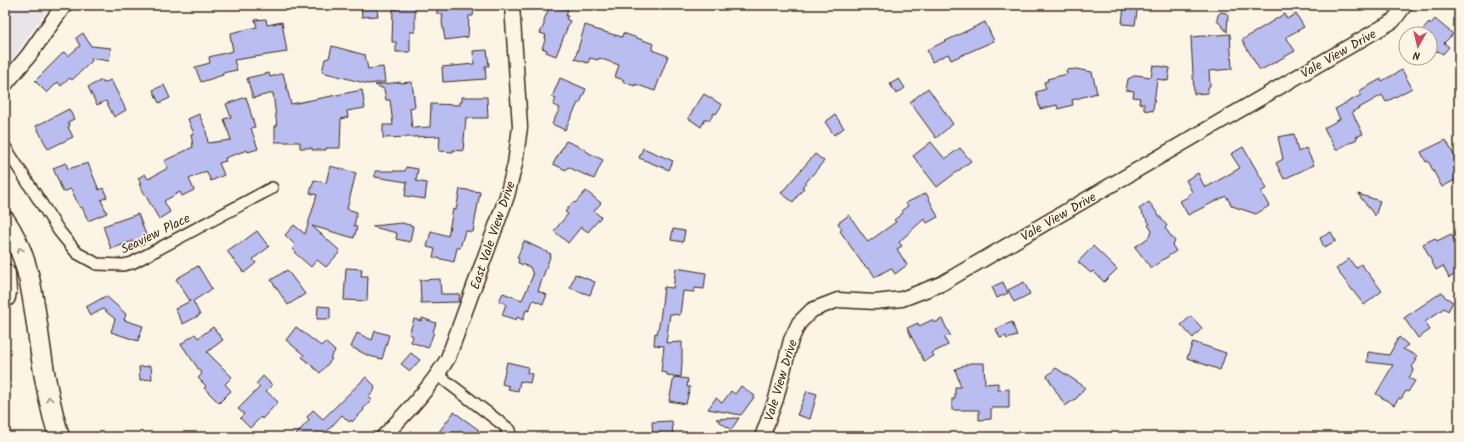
<svg xmlns="http://www.w3.org/2000/svg" width="1464" height="442" font-family="Kalam,sans-serif">
<rect width="100%" height="100%" fill="#fcf5e5"/>
<filter id="ink" filterUnits="userSpaceOnUse"><feTurbulence type="fractalNoise" baseFrequency=".025" numOctaves="2"/><feDisplacementMap in="SourceGraphic" scale="8" xChannelSelector="R" yChannelSelector="G"/><feConvolveMatrix kernelMatrix="1 2 1 2 8 2 1 2 1" color-interpolation-filters="sRGB"/></filter>
<g filter="url(#ink)">
<path fill="#e8e4e8" d="M5,5H50L5,70Z"/>
<g fill="#babdef" stroke="#3b2a1e">
<path d="M361,5H376L378,16L362,17Z"/>
<path d="M405,5H415V32H410V52H396V42H392L393,9H397V6H405Z"/>
<path d="M437,5L474,7L473,16H469L468,37L445,40L442,22L443,14H437Z"/>
<path d="M554,5L568,10L566,16H568L566,19L570,21L556,56L546,52L547,50L542,48L546,38H545L546,35L540,33L544,25V20L549,8L552,10Z"/>
<path d="M1124,5H1138L1135,25L1122,24Z"/>
<path d="M1221,12L1226,13L1228,15L1227,32L1217,20L1218,15Z"/>
<path d="M1284,14L1287,19L1296,14L1304,27L1286,37L1295,51L1261,70L1259,69L1242,40Z"/>
<path d="M266,19L267,25L282,22L287,52L234,60L237,70L222,73L223,75L201,82L195,67L210,63L209,57L233,51L230,35H231V33L257,27L255,20Z"/>
<path d="M1435,19L1453,34L1444,43L1449,47L1443,54L1438,51L1437,52L1430,46V34H1419L1429,23L1430,25Z"/>
<path d="M985,22L994,41L951,60L948,54L932,62L927,50Z"/>
<path d="M585,25L594,28V29L622,37L623,33L654,44L652,50L668,56L655,91L635,84V86L623,82L624,80L615,77L619,65L599,58L598,60L590,58L588,63L575,59Z"/>
<path d="M83,33L91,46L111,48L109,61L91,58L92,61L72,80L70,78L61,86L58,82L47,93L35,81L64,52L68,56L80,46L76,38Z"/>
<path d="M1230,34L1232,69L1209,71L1210,86L1208,87V93L1194,94L1191,37Z"/>
<path d="M332,46L365,55L368,69L383,67L385,82L368,84L322,72L325,59L329,58Z"/>
<path d="M487,50L489,66H485L486,79L443,82L442,67L474,64L473,51Z"/>
<path d="M1153,65L1170,68L1168,81L1157,79L1153,111L1144,110V104L1139,103L1140,98L1133,97L1134,91L1126,90L1128,79L1136,75L1151,77Z"/>
<path d="M1076,69L1092,72L1097,93L1072,100L1073,105L1058,109L1057,105L1040,109L1036,92L1046,89L1044,82L1048,81L1047,79L1067,74L1066,70Z"/>
<path d="M1402,70L1412,88L1386,102L1382,95L1352,112L1363,134L1356,137L1357,139L1336,150L1324,128L1340,119L1335,109L1361,95L1359,91L1381,79L1382,81Z"/>
<path d="M269,73L270,77L283,73L291,104L362,90L365,108L347,111L348,117L341,119L340,148H326V150H312V148H300V142H275V126H277L273,93L253,98L247,78Z"/>
<path d="M560,78L586,89L580,103H578L565,130L552,124L560,108L553,105L556,99L552,97Z"/>
<path d="M899,79L905,88L896,94L890,84Z"/>
<path d="M102,80L103,83L111,80L126,110L114,117L106,101L97,105L88,87Z"/>
<path d="M401,82V83L412,82L415,107L410,108L412,128L430,127L431,104L460,105V102H462V97H487L488,118H466L463,151L453,150V152L439,151L440,136L383,138V125H393L390,100H386L384,89L375,85Z"/>
<path d="M164,85L170,98L159,103L153,90Z"/>
<path d="M928,88L953,124L936,138L910,102Z"/>
<path d="M704,94L722,105L716,114L714,113L709,121L706,118L701,127L688,118Z"/>
<path d="M246,97L255,127L251,128L258,149L248,152L247,150L225,158L226,161L219,163L224,175L211,181L206,171L189,179L194,190L182,196L180,192L164,201L170,212L159,219L139,184H141L138,178L145,174L148,179L168,168L164,161L193,147L191,134H194L188,119L199,114L206,130L208,143L231,140L224,119L231,117L226,104Z"/>
<path d="M69,109L74,119L68,122L70,126L68,127L73,137L48,149L36,126Z"/>
<path d="M835,115L844,128L834,135L825,122Z"/>
<path d="M1294,134L1298,152L1306,148L1314,165L1284,179L1276,163L1283,159L1278,137Z"/>
<path d="M1446,140L1457,161H1455L1459,169V178L1442,187L1428,161L1426,162L1421,152Z"/>
<path d="M566,141L585,149L584,150L591,154L603,160L594,179L568,167L566,170L553,164Z"/>
<path d="M931,142L945,159L960,148L971,161L937,187L913,156Z"/>
<path d="M1243,147L1267,188L1261,192L1269,206L1256,214L1232,206L1226,196L1188,215L1180,201L1188,197V195L1192,192L1186,180L1198,173L1205,188L1240,168L1231,154Z"/>
<path d="M643,148L673,161L669,170L639,158Z"/>
<path d="M815,154L824,161L802,187L804,188L793,202L781,193Z"/>
<path d="M66,163L68,169L88,163L99,190L103,188L107,197L101,200L107,213L88,221L82,207L80,208L71,189L63,192L53,168Z"/>
<path d="M330,166L356,173L347,209L357,212L354,226L357,227L354,238L312,226L339,250V253L326,267L317,260L311,267L295,253L296,252L292,248L295,245L285,235L294,225L305,234L317,195L310,193L314,180L326,183Z"/>
<path d="M406,167L418,169L416,181L427,183L425,199L405,196L407,182L375,177V171H405Z"/>
<path d="M460,189L480,192L473,232L465,231L460,248H457L454,262L433,257L435,249L427,247L431,231L448,236L453,209L456,210Z"/>
<path d="M586,191L601,203L594,211L601,217L588,232L581,227L568,243L554,231L568,214L565,212L573,202L575,203Z"/>
<path d="M926,193L938,217L927,223L924,219L899,242L902,246L897,249L907,265L895,274L891,268L875,277L869,268L868,269L862,263L840,231L842,229L838,223L849,215L868,242L896,222L894,220L903,213L901,211L908,206L906,203Z"/>
<path d="M1358,194L1380,201L1375,216Z"/>
<path d="M1149,202L1167,226L1165,228L1174,240L1175,242L1172,245L1176,251L1151,268L1135,247L1148,238L1152,231L1148,225L1150,224L1139,209Z"/>
<path d="M138,214L146,235L144,236L146,243L135,247L133,241L111,249L103,226Z"/>
<path d="M402,223L413,226L410,242L396,239L397,233L373,227V226Z"/>
<path d="M673,229L685,231L683,242L671,240Z"/>
<path d="M257,231L269,247L253,259L256,263L244,273L227,251L237,244L238,245Z"/>
<path d="M1331,232L1336,241L1324,247L1320,238Z"/>
<path d="M1451,234L1459,249V272L1449,278L1443,266L1436,270L1423,244L1435,238L1437,241Z"/>
<path d="M524,241L551,254L538,291L547,295L543,304L533,300L529,311L526,310L523,320L517,317L516,320L502,315L506,304L499,301L503,293L522,300L528,287L533,275L530,267L518,263L519,259L517,258Z"/>
<path d="M1093,246L1117,269L1104,282L1093,271L1091,273L1078,262Z"/>
<path d="M1349,259L1356,268L1361,264L1382,291L1364,305L1336,269Z"/>
<path d="M198,266L212,289L193,301L200,315L183,324L175,309L190,301L176,279Z"/>
<path d="M346,268L362,269L361,276H368L367,301L344,300Z"/>
<path d="M676,268L706,273L704,289L695,288L694,292L683,291L680,315L670,314L666,343L682,342V363L681,377L667,375V373L661,372L664,346L654,345L655,333L657,334L660,320L664,287L673,288Z"/>
<path d="M287,270L305,294L288,305L271,280Z"/>
<path d="M575,274L595,282L590,295L570,288Z"/>
<path d="M440,279L441,294H460L459,302L421,303L420,280Z"/>
<path d="M1003,282L1008,293L997,298L992,287Z"/>
<path d="M1024,282L1030,294L1014,302L1008,290Z"/>
<path d="M1442,292L1445,297L1453,302L1448,311L1444,308L1425,322L1430,330L1418,338L1404,318Z"/>
<path d="M106,296L126,314L124,320L143,326L138,341L111,332L115,319L103,309L90,316L86,307Z"/>
<path d="M318,306L330,307V319H317Z"/>
<path d="M1191,316L1202,328L1193,338L1181,325Z"/>
<path d="M422,318L436,323L433,332H434L428,348L411,342L413,336L409,334L414,319L422,321Z"/>
<path d="M942,319L950,335L944,337L948,345L932,353L934,356L924,361L907,328L918,323L919,326L932,320L934,323Z"/>
<path d="M1012,322L1017,336L1007,339L1006,336L1000,338L996,329Z"/>
<path d="M213,327L223,340L207,352L232,377L225,384L231,391L219,403L204,388L206,386L198,378L202,374L181,344L195,334L198,338Z"/>
<path d="M296,327L321,346L325,342L335,351L330,358L332,359L320,373L302,357L304,355L286,340Z"/>
<path d="M375,331L389,335L382,359L369,356L351,347L357,333L372,340Z"/>
<path d="M1399,337L1408,345L1403,349L1417,356L1415,359L1417,360L1412,367L1414,369L1409,378L1415,381L1408,392L1406,391L1401,399L1399,398L1394,405L1376,394L1393,365L1367,362L1368,352L1389,355Z"/>
<path d="M1193,342L1226,353L1220,370L1187,358Z"/>
<path d="M411,353L420,360L410,371L401,364Z"/>
<path d="M507,362L528,367L527,373L532,374L530,383L520,381L518,391L508,389L509,386L502,384Z"/>
<path d="M970,363H984L985,384L998,383V390L1009,389V408H991V419L979,420V410H952V399H955V387H961L955,369Z"/>
<path d="M151,366L152,379L140,380L139,367Z"/>
<path d="M1056,368L1085,387L1077,398L1065,406L1047,376Z"/>
<path d="M263,376L272,385L266,391L278,402L262,419L261,417L250,428L240,418L244,414L238,409L260,387L256,384Z"/>
<path d="M366,377L375,386L374,391L368,396L372,400L363,409L364,410L352,422L351,420L349,422L342,415L322,437H294L309,420L307,417L313,410L323,419Z"/>
<path d="M674,377L688,379L687,387H690L686,404L669,401Z"/>
<path d="M741,386L755,396L741,415L708,409L716,398L722,403L731,391L735,394Z"/>
<path d="M807,391L817,394L810,419L797,415Z"/>
<path d="M454,412L479,430L474,437H435Z"/>
<path d="M739,418L731,430L716,419Z"/>
<path d="M672,421L673,437H653L652,422Z"/>
</g>
<g fill="none" stroke-linecap="round" stroke-linejoin="round">
<defs>
<g id="minor">
<path d="M5,147L59,231L77,253L97,264L123,265L132,263L272,188"/>
<path d="M438,375L510,430L505,437"/>
</g>
<g id="tertiary">
<path d="M383,437C407,412 430,388 448,358L507,196L515,164L520,127L512,5"/>
<path d="M762,437L776,399L791,340L799,323L812,310L838,300L875,302L902,299L941,284L1393,21L1405,5"/>
</g>
<path id="secondary" d="M5,84L29,55L64,5"/>
<g id="motorway">
<path d="M5,221C32,260 34,308 41,353C45,381 51,410 59,437"/>
<path d="M5,274L6,292L5,297"/>
</g>
</defs>
<use href="#minor" stroke="#3b2a1e" stroke-width="14"/>
<use href="#tertiary" stroke="#3b2a1e" stroke-width="17"/>
<use href="#secondary" stroke="#3b2a1e" stroke-width="18"/>
<use href="#motorway" stroke="#3b2a1e" stroke-width="23"/>
<use href="#minor" stroke="#fcf5e5" stroke-width="11"/>
<use href="#tertiary" stroke="#fcf5e5" stroke-width="14"/>
<use href="#secondary" stroke="#fcf5e5" stroke-width="15"/>
<use href="#motorway" stroke="#fcf5e5" stroke-width="20"/>
</g>
<defs><path id="oneway-chevron" d="M-2-3.5L2.5 0L-2 3.5" fill="none" stroke-width="1.6" stroke-linecap="round" stroke-linejoin="round"/></defs>
<g stroke="#9c9082">
<use href="#oneway-chevron" transform="translate(20 250) rotate(-113)"/>
<use href="#oneway-chevron" transform="translate(49 399) rotate(-101)"/>
</g>
</g>
<g text-anchor="middle" stroke-width="3" stroke-linejoin="round" paint-order="stroke">
<g font-size="13" fill="#3b2a1e" stroke="#fcf5e5">
<text transform="translate(1338 53) rotate(-30)" y="5">Vale View Drive</text>
<text transform="translate(1058 216) rotate(-30)" y="5">Vale View Drive</text>
<text transform="translate(155 233) rotate(-26)" y="5">Seaview Place</text>
<text transform="translate(492 235) rotate(-71)" y="5">East Vale View Drive</text>
<text transform="translate(780 380) rotate(-73)" y="5">Vale View Drive</text>
</g>
</g>
<rect width="1464" height="442" fill="none" stroke="#fcf5e5" stroke-width="20"/>
<rect x="10" y="10" width="1444" height="422" fill="none" stroke="#3b2a1e" stroke-width="1.5" filter="url(#ink)"/>
<g transform="translate(1418 46) rotate(188)"><circle r="19" fill="#fcf5e5" stroke="#afa495"/>
<path d="M0-3L7 15L0 10L-7 15Z" fill="#d1495b"/>
<text y="-6" font-size="11" font-weight="bold" text-anchor="middle" fill="#3b2a1e">N</text>
</g>
</svg>
